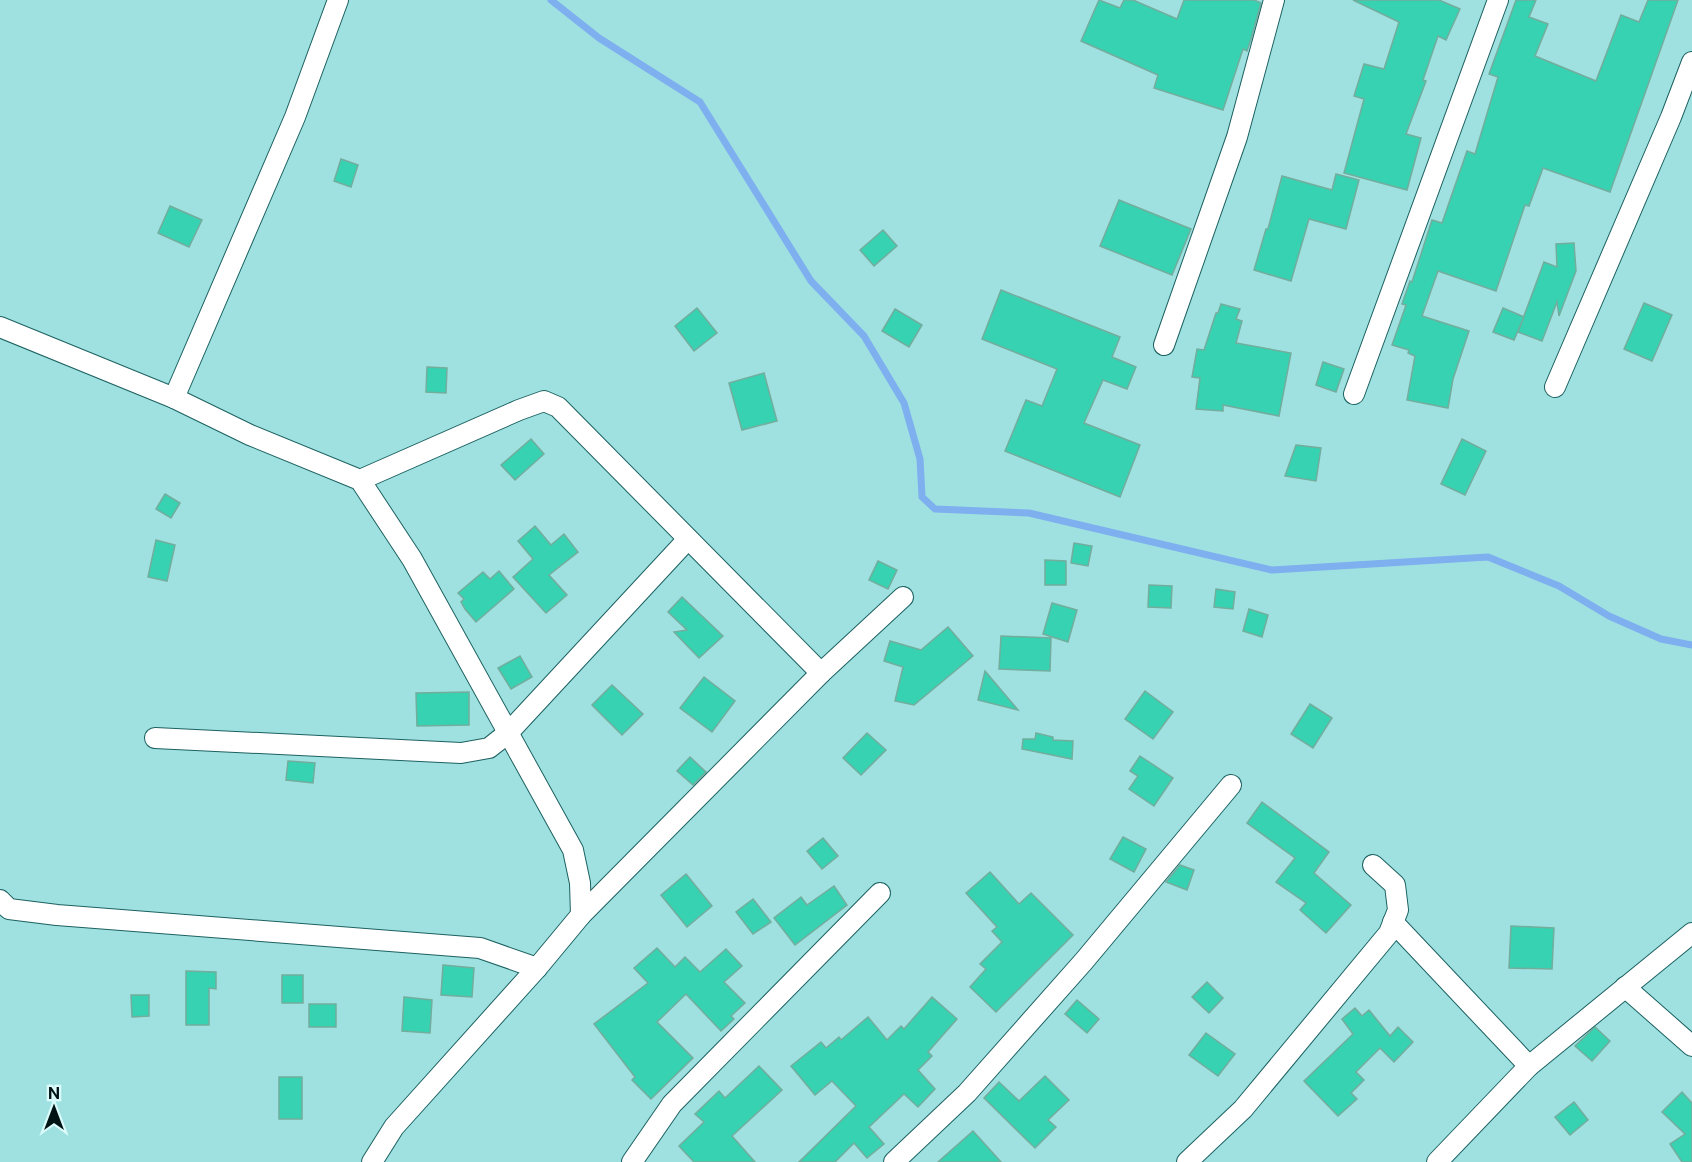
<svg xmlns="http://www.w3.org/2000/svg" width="1692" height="1162" font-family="'Public Sans',sans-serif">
<rect width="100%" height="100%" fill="#9fe1e0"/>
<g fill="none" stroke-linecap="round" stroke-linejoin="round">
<path stroke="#7eafef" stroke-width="7" d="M551,0L599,38L700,102L811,281L864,336L904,403L920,459L922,497L935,509L1029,513L1272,570L1488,557L1559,586L1609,616L1661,639L1692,645"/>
</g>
<g fill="#37d2b2" stroke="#72ad9d" stroke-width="1.5">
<path d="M1099,0L1120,8L1124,0H1133L1177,19L1184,0H1254L1261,3L1251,39L1247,51L1243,49L1223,110L1154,88L1158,75L1081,41Z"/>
<path d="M1353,0H1439L1460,9L1446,40L1438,36L1423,80L1426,81L1406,134L1421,138L1407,190L1344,173L1364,99L1354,96L1364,64L1384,69L1399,22Z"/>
<path d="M1516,0H1536L1529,17L1548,24L1535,56L1596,81L1621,15L1639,22L1648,0H1678L1610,192L1543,168L1529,206L1525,205L1496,291L1438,271L1422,316L1469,331L1453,379L1448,408L1407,400L1415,356L1408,353L1409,350L1392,345L1406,305L1402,304L1410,281L1412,282L1432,220L1442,223L1467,151L1475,154L1498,77L1489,74Z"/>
<path d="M341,159L358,165L351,187L334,181Z"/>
<path d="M1336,174L1359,180L1346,229L1309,219L1291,281L1254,270L1266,229H1268L1282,176L1332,190Z"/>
<path d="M1119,200L1191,229L1172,275L1100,246Z"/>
<path d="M170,206L202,220L189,247L158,233Z"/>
<path d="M883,230L897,246L874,266L860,250Z"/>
<path d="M1574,243L1576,271L1559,316L1557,302L1542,341L1518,332L1544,262L1557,267L1556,244Z"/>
<path d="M1001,290L1120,337L1112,357L1136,367L1127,389L1103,380L1084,423L1140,445L1120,497L1005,451L1026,400L1042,406L1057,369L982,339Z"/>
<path d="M1644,303L1672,315L1652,361L1624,349Z"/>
<path d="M1221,304L1240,309L1236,319L1242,321L1236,343L1291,353L1279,416L1223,405V411L1196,409L1200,378L1192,377L1197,349L1204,350L1216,313H1218Z"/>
<path d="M697,308L717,333L694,351L675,326Z"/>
<path d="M1503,308L1524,317L1514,340L1493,332Z"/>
<path d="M895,309L922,325L909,347L882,331Z"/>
<path d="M1323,362L1344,369L1336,392L1316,385Z"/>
<path d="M427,367L447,368L446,393L426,392Z"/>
<path d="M764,373L777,421L742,430L729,383Z"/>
<path d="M531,439L544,454L515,480L501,465Z"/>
<path d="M1462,439L1486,451L1465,495L1441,484Z"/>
<path d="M1296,445L1321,448L1316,481L1285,476Z"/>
<path d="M165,494L180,503L171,518L156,509Z"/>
<path d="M535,526L551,545L564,534L578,552L549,575L567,595L546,613L513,577L533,559L518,541Z"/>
<path d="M156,540L175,545L167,581L148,577Z"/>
<path d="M1074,543L1092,546L1088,566L1071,563Z"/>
<path d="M1045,560L1066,561V585H1045Z"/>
<path d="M878,561L897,570L888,589L869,580Z"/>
<path d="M499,571L514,589L476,622L465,609L461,602L464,599L458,593L483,572L490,579Z"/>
<path d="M1149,585L1172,586L1171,608L1148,607Z"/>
<path d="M1216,589L1235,592L1233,609L1214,607Z"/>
<path d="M682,597L723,636L699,658L674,632L687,630L668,612Z"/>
<path d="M1052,603L1077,610L1068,642L1043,634Z"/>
<path d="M1249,609L1268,615L1262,637L1243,631Z"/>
<path d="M948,627L973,656L914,705L895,701L903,667L884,661L890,641L921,650Z"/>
<path d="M1001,636L1051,638L1050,671L999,669Z"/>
<path d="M520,656L532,677L511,689L498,668Z"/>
<path d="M985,671L1018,710L978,700Z"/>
<path d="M704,677L735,701L712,732L680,708Z"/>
<path d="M612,685L643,714L622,735L592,705Z"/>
<path d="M1145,691L1173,712L1153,739L1125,719Z"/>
<path d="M469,692V725L417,726L416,693Z"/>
<path d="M1310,704L1332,718L1313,748L1291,734Z"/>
<path d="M867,733L886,750L861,775L843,758Z"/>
<path d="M1036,733L1053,737V740L1073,741L1072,759L1022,749L1023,739H1035Z"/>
<path d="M1140,756L1173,778L1154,806L1129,789L1138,776L1130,771Z"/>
<path d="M690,757L706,772L693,785L677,771Z"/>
<path d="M288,761L315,763L313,783L286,780Z"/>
<path d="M1262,802L1329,852L1314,873L1351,905L1326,933L1300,910L1306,903L1276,882L1295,858L1247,823Z"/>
<path d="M1123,837L1146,849L1134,872L1110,859Z"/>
<path d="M823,838L838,856L822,869L807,851Z"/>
<path d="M1180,865L1194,870L1187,890L1166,882Z"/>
<path d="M990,872L1019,904L1031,893L1073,935L996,1012L970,987L986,969L980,964L1002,942L992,931L997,927L966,893Z"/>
<path d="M686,874L712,906L687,927L661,895Z"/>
<path d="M834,886L847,905L795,945L774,918L801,897L807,905Z"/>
<path d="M753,899L771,922L753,934L736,912Z"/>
<path d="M1511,926L1554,928L1552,969L1509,968Z"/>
<path d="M657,948L675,967L685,957L700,972L726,949L742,966L724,982L745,1003L731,1016L734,1019L721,1031L686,994L657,1022L693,1058L651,1099L632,1080L635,1077L594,1024L648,983L634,968Z"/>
<path d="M443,965L474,968L472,997L441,995Z"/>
<path d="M186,971L216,972V989L209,988V1025H186Z"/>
<rect x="282" y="975" width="21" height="28"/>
<path d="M1207,982L1223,998L1209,1013L1192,997Z"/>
<path d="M131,995H149V1016L132,1017Z"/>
<path d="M404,997L432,1000L430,1033L402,1031Z"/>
<path d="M932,997L957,1019L928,1052L932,1056L918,1070L935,1089L918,1107L904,1094L869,1127L884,1144L867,1158L854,1143L835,1162H799L856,1106L832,1081L815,1095L791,1066L821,1042L826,1048L839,1037L841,1040L868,1017L887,1040L901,1026L904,1029Z"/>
<path d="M1077,1000L1099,1019L1087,1033L1065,1014Z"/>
<rect x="309" y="1004" width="27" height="23"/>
<path d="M1355,1008L1362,1016L1369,1010L1390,1036L1398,1027L1413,1042L1394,1062L1380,1048L1356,1072L1364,1080L1351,1093L1357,1099L1338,1116L1304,1081L1353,1034L1342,1019Z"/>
<path d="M1595,1027L1610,1041L1592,1061L1575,1046Z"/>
<path d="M1206,1033L1235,1054L1218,1076L1189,1055Z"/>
<path d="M759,1066L782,1090L732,1136L755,1162H694L679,1146L704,1122L695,1114L719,1091L725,1098Z"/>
<path d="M1045,1076L1069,1100L1048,1120L1056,1127L1035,1148L984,1098L999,1082L1019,1101Z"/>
<rect x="279" y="1077" width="23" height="42"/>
<path d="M1682,1092L1692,1103V1162H1682L1670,1144L1685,1134L1662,1112Z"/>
<path d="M1574,1102L1588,1120L1570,1135L1555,1117Z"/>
<path d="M973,1131L1001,1162H938Z"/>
</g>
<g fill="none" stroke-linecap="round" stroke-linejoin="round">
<defs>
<g id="minor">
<path d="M0,327L174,398L250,435L360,480L412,559L573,850L580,883L581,915"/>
<path d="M1164,345L1237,137L1274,0"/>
<path d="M1555,387L1671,117L1692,62"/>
<path d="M1354,394L1498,0"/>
<path d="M174,398L295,117L338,0"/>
<path d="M360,480L519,410L544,401L558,407L821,673"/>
<path d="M155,738L461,753L489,748L508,733L688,539"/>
<path d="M0,900L9,909L57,915L480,948L537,968"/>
<path d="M1393,922L1529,1066"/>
<path d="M1625,987L1692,1046"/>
<path d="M372,1162L394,1127L537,968L581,915L821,673L903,597"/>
<path d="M632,1162L672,1104L880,893"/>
<path d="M894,1162L967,1093L1084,961L1231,785"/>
<path d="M1187,1162L1243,1109L1389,933L1398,910L1395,885L1373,865"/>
<path d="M1437,1162L1529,1066L1692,933"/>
</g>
</defs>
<use href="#minor" stroke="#1c6161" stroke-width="22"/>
<use href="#minor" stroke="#fff" stroke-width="20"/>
</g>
<g transform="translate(54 1108)" stroke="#dbfbfb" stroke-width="4.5" paint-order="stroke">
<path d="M0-4.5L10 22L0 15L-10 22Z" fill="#001314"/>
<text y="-9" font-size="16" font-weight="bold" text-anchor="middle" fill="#001314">N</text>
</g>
</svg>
